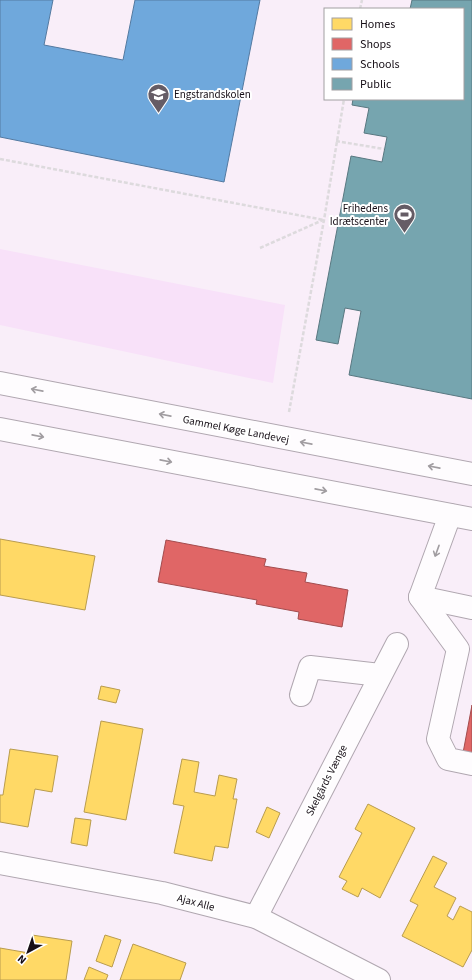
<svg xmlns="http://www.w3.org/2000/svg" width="472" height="980" font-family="'Source Sans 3',sans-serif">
<rect width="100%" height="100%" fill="#f9eef9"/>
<path fill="#f8e1f9" d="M0,249L285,305L273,383L0,325Z"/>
<g fill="#ffd966" stroke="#b99c4e">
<path d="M0,539L95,556L85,610L0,595Z"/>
<path d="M101,686L120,690L116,703L98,699Z"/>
<path d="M101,721L143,729L126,820L84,812Z"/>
<path d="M10,749L58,756L52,792L35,789L28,827L0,822V795H3Z"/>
<path d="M182,759L199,762L194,792L215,796L219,775L237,779L233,799H237L228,848L215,846L212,861L174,853L184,806L173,804Z"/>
<path d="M368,804L415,828L380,898L362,888L358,897L342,889L347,881L339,877L362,833L355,829Z"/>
<path d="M267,807L280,813L269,838L256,832Z"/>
<path d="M75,818L91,820L87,846L71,843Z"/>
<path d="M433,856L447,863L434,887L456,898L447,916L453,920L460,906L472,912V950L463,967L402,936L418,905L410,901Z"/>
<path d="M32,935L72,941L66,980H0V948L29,953Z"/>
<path d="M105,935L121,940L112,967L96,961Z"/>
<path d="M133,944L186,963L180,980H120Z"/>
<path d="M89,967L108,975L106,980H84Z"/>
</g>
<g fill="#e06666" stroke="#a34c4e">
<path d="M166,540L266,559L264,566L307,573L305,582L348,590L342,627L298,619L299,612L256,604L257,600L158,582Z"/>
<path d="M472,705V755L463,753Z"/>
</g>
<path fill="#6fa8dc" stroke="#547aa1" d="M0,0H53L44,45L123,60L135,0H260L224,182L0,137Z"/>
<path fill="#76a5af" stroke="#597881" d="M412,0H472V399L349,375L361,311L345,308L338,344L316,340L351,156L382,162L387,137L364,133L369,108L352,105L353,99H463V9H410Z"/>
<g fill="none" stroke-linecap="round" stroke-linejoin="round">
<defs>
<g id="minor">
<path d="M450,515L420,597L472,608"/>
<path d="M420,597L458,649L438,739L448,759L472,764"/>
<path d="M301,695L310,667L380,675"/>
<path d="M0,863L162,893L256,917L379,980"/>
<path d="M256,917L397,644"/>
</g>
<g id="major">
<path d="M0,383L472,474"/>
<path d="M0,429L472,519"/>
</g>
</defs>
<use href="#minor" stroke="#b0a7b0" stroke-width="24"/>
<use href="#major" stroke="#b0a7b0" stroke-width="24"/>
<g stroke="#dddadd" stroke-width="2.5" stroke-dasharray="4 2" stroke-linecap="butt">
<path d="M360,9L362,0"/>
<path d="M336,141L384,149"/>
<path d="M0,159L324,220"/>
<path d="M260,248L323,220"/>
<path d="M289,412L324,220L344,99"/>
</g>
<use href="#minor" stroke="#fefcfe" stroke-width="22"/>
<use href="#major" stroke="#fefcfe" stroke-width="22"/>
</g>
<defs><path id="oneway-shaft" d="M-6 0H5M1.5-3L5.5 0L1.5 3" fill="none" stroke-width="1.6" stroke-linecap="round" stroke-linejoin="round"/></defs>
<g stroke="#a19da1">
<use href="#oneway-shaft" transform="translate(37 390) rotate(-169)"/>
<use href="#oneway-shaft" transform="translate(165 415) rotate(-169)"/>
<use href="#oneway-shaft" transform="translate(38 436) rotate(11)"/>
<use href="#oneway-shaft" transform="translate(306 443) rotate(-169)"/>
<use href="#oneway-shaft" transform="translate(166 461) rotate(11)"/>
<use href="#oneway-shaft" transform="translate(434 467) rotate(-169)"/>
<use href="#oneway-shaft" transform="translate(321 490) rotate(11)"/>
<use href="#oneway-shaft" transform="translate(437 551) rotate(110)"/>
</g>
<defs>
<symbol id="school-pin" viewBox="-11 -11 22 30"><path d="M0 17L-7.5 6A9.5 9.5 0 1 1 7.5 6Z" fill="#655c65" stroke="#fff"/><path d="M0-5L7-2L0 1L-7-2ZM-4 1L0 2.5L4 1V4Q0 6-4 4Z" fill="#fff"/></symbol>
<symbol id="stadium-pin" viewBox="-11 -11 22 30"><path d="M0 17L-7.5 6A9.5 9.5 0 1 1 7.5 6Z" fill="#655c65" stroke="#fff"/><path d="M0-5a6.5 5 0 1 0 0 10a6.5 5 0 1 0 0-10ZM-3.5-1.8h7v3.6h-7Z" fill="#fff"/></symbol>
</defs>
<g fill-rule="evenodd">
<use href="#school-pin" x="146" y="82" width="25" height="34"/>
<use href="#stadium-pin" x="392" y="202" width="25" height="34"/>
</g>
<g text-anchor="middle" stroke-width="4" stroke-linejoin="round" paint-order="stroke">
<g font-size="11" fill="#160e16" stroke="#fff" text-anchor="start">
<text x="174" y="98">Engstrandskolen</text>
<text x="388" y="212" text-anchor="end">Frihedens<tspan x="388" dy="13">Idrætscenter</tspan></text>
</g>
<g font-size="11" fill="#160e16" stroke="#fff">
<text transform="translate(236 429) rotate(11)" y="4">Gammel Køge Landevej</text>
<text transform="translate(326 780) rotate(-63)" y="4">Skelgårds Vænge</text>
<text transform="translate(196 902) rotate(15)" y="4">Ajax Alle</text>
</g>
</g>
<rect x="324" y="8" width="140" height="92" fill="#ffffff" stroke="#a29fa2"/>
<rect x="332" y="18" width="20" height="12" fill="#ffd966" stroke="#a29fa2"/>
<text x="360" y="28" font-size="12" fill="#160e16">Homes</text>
<rect x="332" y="38" width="20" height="12" fill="#e06666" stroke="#a29fa2"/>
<text x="360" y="48" font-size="12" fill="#160e16">Shops</text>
<rect x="332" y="58" width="20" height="12" fill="#6fa8dc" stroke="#a29fa2"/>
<text x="360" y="68" font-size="12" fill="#160e16">Schools</text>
<rect x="332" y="78" width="20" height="12" fill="#76a5af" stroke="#a29fa2"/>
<text x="360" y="88" font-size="12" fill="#160e16">Public</text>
<g transform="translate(28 952) rotate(220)" stroke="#ffffff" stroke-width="3" paint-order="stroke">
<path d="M0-3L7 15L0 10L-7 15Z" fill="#160e16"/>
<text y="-6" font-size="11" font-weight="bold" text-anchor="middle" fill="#160e16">N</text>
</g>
</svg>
